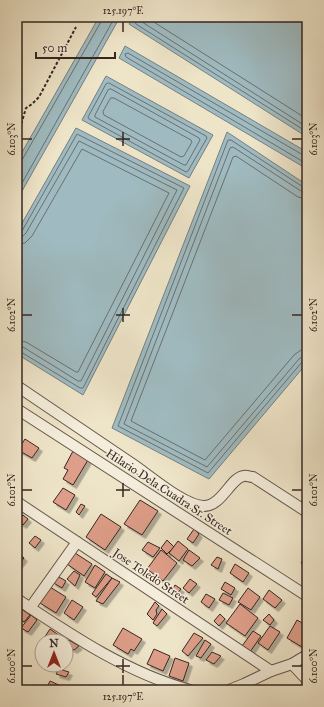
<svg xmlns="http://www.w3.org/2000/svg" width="324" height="707" font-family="'IM FELL Great Primer',serif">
<defs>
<filter id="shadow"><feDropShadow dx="3.5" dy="3.5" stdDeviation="0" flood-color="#0004"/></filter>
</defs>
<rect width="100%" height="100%" fill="#eee4c8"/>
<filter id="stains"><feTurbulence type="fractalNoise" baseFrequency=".005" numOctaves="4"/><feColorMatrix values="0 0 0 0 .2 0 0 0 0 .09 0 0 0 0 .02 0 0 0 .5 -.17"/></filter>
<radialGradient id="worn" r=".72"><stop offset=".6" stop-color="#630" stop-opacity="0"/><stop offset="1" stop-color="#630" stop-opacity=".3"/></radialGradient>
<g fill="#9fbbc1" stroke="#757f81">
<path d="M99,17H120L17,200V161Z"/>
<path d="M134,17H307V137L129,24Z"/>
<path d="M125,46L307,152V169L119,58Z"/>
<path d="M106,76L213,135L189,178L82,120Z"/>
<path d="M76,128L190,186L83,395L17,354V232Z"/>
<path d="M227,132L307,185V363L209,479L112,428Z"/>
</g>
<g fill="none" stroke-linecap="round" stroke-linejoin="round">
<g stroke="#6a7071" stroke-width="1">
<path d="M137,17L135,22L136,24L307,132"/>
<path d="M142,17V22L307,127"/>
<path d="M148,17L149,19L307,119"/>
<path d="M109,83L206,136L207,138L188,171L186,172L89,119L88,117L106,84Z"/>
<path d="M111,89L199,138L200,140L186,165H184L95,117V115L108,90Z"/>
<path d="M111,98H114L191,140L192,142L184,156L181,157L104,115L103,112Z"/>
<path d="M307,155H303L128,53L125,54L126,57L307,164"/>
<path d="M17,162L22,160L102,20V17"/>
<path d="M307,188L303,187L231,140H228L118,426L208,473L302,362L307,361"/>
<path d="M17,192L115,17"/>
<path d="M307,193L301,191L233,147L230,148L124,424L207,467L299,359L303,356H307"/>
<path d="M307,199L298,197L236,156L233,157L131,421L205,460L294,355L301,350H307"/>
<path d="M17,233L22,231L77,134L184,188L83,388H80L21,352L17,351"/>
<path d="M17,238L22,237L26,233L79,141L177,190L81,381H78L23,347L17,346"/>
<path d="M17,244L25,243L32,236L82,149L169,193L78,372H76L26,342L17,340"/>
</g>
</g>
<g fill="#de9e89" stroke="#362621" filter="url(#shadow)">
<path d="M25,439L39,448L32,458L18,450Z"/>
<path d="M73,451L88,460L73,485L63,479L68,470L64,468Z"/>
<path d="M63,488L75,495L66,510L53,502Z"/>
<path d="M140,500L158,511L142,535L124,524Z"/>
<path d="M81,504L85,506L79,515L76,512Z"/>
<path d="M101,514L121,527L105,550L86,537Z"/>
<path d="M23,515L28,519L23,525L17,521Z"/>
<path d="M194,529L199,534L193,543L187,539Z"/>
<path d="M35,536L41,540L35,548L29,543Z"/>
<path d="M167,540L174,547L167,554L161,548Z"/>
<path d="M178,541L188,549L179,561L169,553Z"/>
<path d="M148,542L160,548L153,557L142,550Z"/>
<path d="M161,550L177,563L163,581L147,569Z"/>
<path d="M189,550L200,558L192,566L183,560Z"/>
<path d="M17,552L24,558L17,567Z"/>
<path d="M75,553L92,564L84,576L67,564Z"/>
<path d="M306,556H307V568L301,563Z"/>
<path d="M217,557L222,559L218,569L211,565Z"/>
<path d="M235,564L249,573L243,582L230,573Z"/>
<path d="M95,565L105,572L95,588L85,582Z"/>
<path d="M74,571L80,575L75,586L67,579Z"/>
<path d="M106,574L112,578L96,597L92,594Z"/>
<path d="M57,576L66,581L62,588L52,582Z"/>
<path d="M112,578L120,582L103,604L96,601Z"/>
<path d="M190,579L197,584L189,593L183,588Z"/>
<path d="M225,582L235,588L231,595L221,589Z"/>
<path d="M175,585L181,589L175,596L171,592Z"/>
<path d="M50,587L66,597L56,613L40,603Z"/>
<path d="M248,588L260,597L251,610L238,602Z"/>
<path d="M269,590L282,600L275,608L263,599Z"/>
<path d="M223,593L233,598L229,605L219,600Z"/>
<path d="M206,594L215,599L209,608L201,602Z"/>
<path d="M72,600L83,607L74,620L64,613Z"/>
<path d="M155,602L159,606L156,610L157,614L153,620L147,614Z"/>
<path d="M240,604L258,618L245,636L226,623Z"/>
<path d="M20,608L30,615L24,622L17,616V612Z"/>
<path d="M162,609L167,614L157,626L153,623Z"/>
<path d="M220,614L225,619L219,626L214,621Z"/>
<path d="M269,614L274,620L270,625L263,620Z"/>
<path d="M31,615L37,620L28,632L21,628Z"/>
<path d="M297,620L307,626V639L302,647L287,638Z"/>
<path d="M270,626L280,632L268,650L258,643Z"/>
<path d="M123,628L142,639L134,651L131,649L128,654L113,645Z"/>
<path d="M50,629L60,636L56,641H42Z"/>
<path d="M253,631L261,636L250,652L242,646Z"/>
<path d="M194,633L203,638L188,656L182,651Z"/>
<path d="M69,640L79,646L74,650L66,646V643Z"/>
<path d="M205,640L211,644L201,658L196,656Z"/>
<path d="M154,649L170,656L163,671L147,664Z"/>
<path d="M212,652L221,656L214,664L206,660Z"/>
<path d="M175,658L189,663L183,681L169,676Z"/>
<path d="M59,669L69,672L66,677L56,674Z"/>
<path d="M50,681L61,686L59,690L48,685Z"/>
</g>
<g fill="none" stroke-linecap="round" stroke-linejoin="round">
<defs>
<g id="minor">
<path d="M17,386C55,412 93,437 131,463C148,474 184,506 204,506C222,506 231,477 244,476C246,475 250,477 253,477L307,512"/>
<path d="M17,409L307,596"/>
<path d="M17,502L271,671"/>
<path d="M17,599C71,635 127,673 190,690"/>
<path d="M30,608L77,542"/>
<path d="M292,664L307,680"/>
<path d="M229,690L244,684L271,671L292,664L307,655"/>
</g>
</defs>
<use href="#minor" stroke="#64564b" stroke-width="12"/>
<path stroke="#362621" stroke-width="2" stroke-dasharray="3 2" stroke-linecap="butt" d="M17,138L26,108L32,104L39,97L76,27"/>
<use href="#minor" stroke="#f4eddb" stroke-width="10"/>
</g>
<path fill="none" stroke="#362621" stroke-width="1.5" d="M123,22V32M123,132V146M22,139H32M116,139H130M292,139H302M123,308V322M22,315H32M116,315H130M292,315H302M123,483V497M22,490H32M116,490H130M292,490H302M123,659V673M22,666H32M116,666H130M292,666H302M123,675V685"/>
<g text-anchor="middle" stroke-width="3" stroke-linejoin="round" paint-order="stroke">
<g font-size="12" fill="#362621" stroke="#f4eddb">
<text transform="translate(169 492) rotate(33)" y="4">Hilario Dela Cuadra Sr. Street</text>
<text transform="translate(151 576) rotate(34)" y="4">Jose Toledo Street</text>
</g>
</g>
<rect width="324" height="707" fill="none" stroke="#eee4c8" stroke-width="44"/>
<g transform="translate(54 653)"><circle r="19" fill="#f4eddb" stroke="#a89d91"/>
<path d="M0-3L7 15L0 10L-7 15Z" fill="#8f2418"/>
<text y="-6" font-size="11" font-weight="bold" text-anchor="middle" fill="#362621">N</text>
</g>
<path d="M36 52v6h79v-6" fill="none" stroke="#362621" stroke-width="2"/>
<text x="42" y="52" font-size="12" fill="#362621" stroke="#f4eddb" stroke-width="3" paint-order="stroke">50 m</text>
<rect x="22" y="22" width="280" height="663" fill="none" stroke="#362621" stroke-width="1.5"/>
<g font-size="10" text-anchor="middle" fill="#362621">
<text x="123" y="14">125.197°E</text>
<text transform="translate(11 139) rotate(-90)" y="4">6.103°N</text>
<text transform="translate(313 139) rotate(-90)" y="4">6.103°N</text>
<text transform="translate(11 315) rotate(-90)" y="4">6.102°N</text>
<text transform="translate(313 315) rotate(-90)" y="4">6.102°N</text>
<text transform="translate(11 490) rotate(-90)" y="4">6.101°N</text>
<text transform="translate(313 490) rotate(-90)" y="4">6.101°N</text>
<text transform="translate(11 666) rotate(-90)" y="4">6.100°N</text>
<text transform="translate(313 666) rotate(-90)" y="4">6.100°N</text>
<text x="123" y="700">125.197°E</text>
</g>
<rect width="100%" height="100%" filter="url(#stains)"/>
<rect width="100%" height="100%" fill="url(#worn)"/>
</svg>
